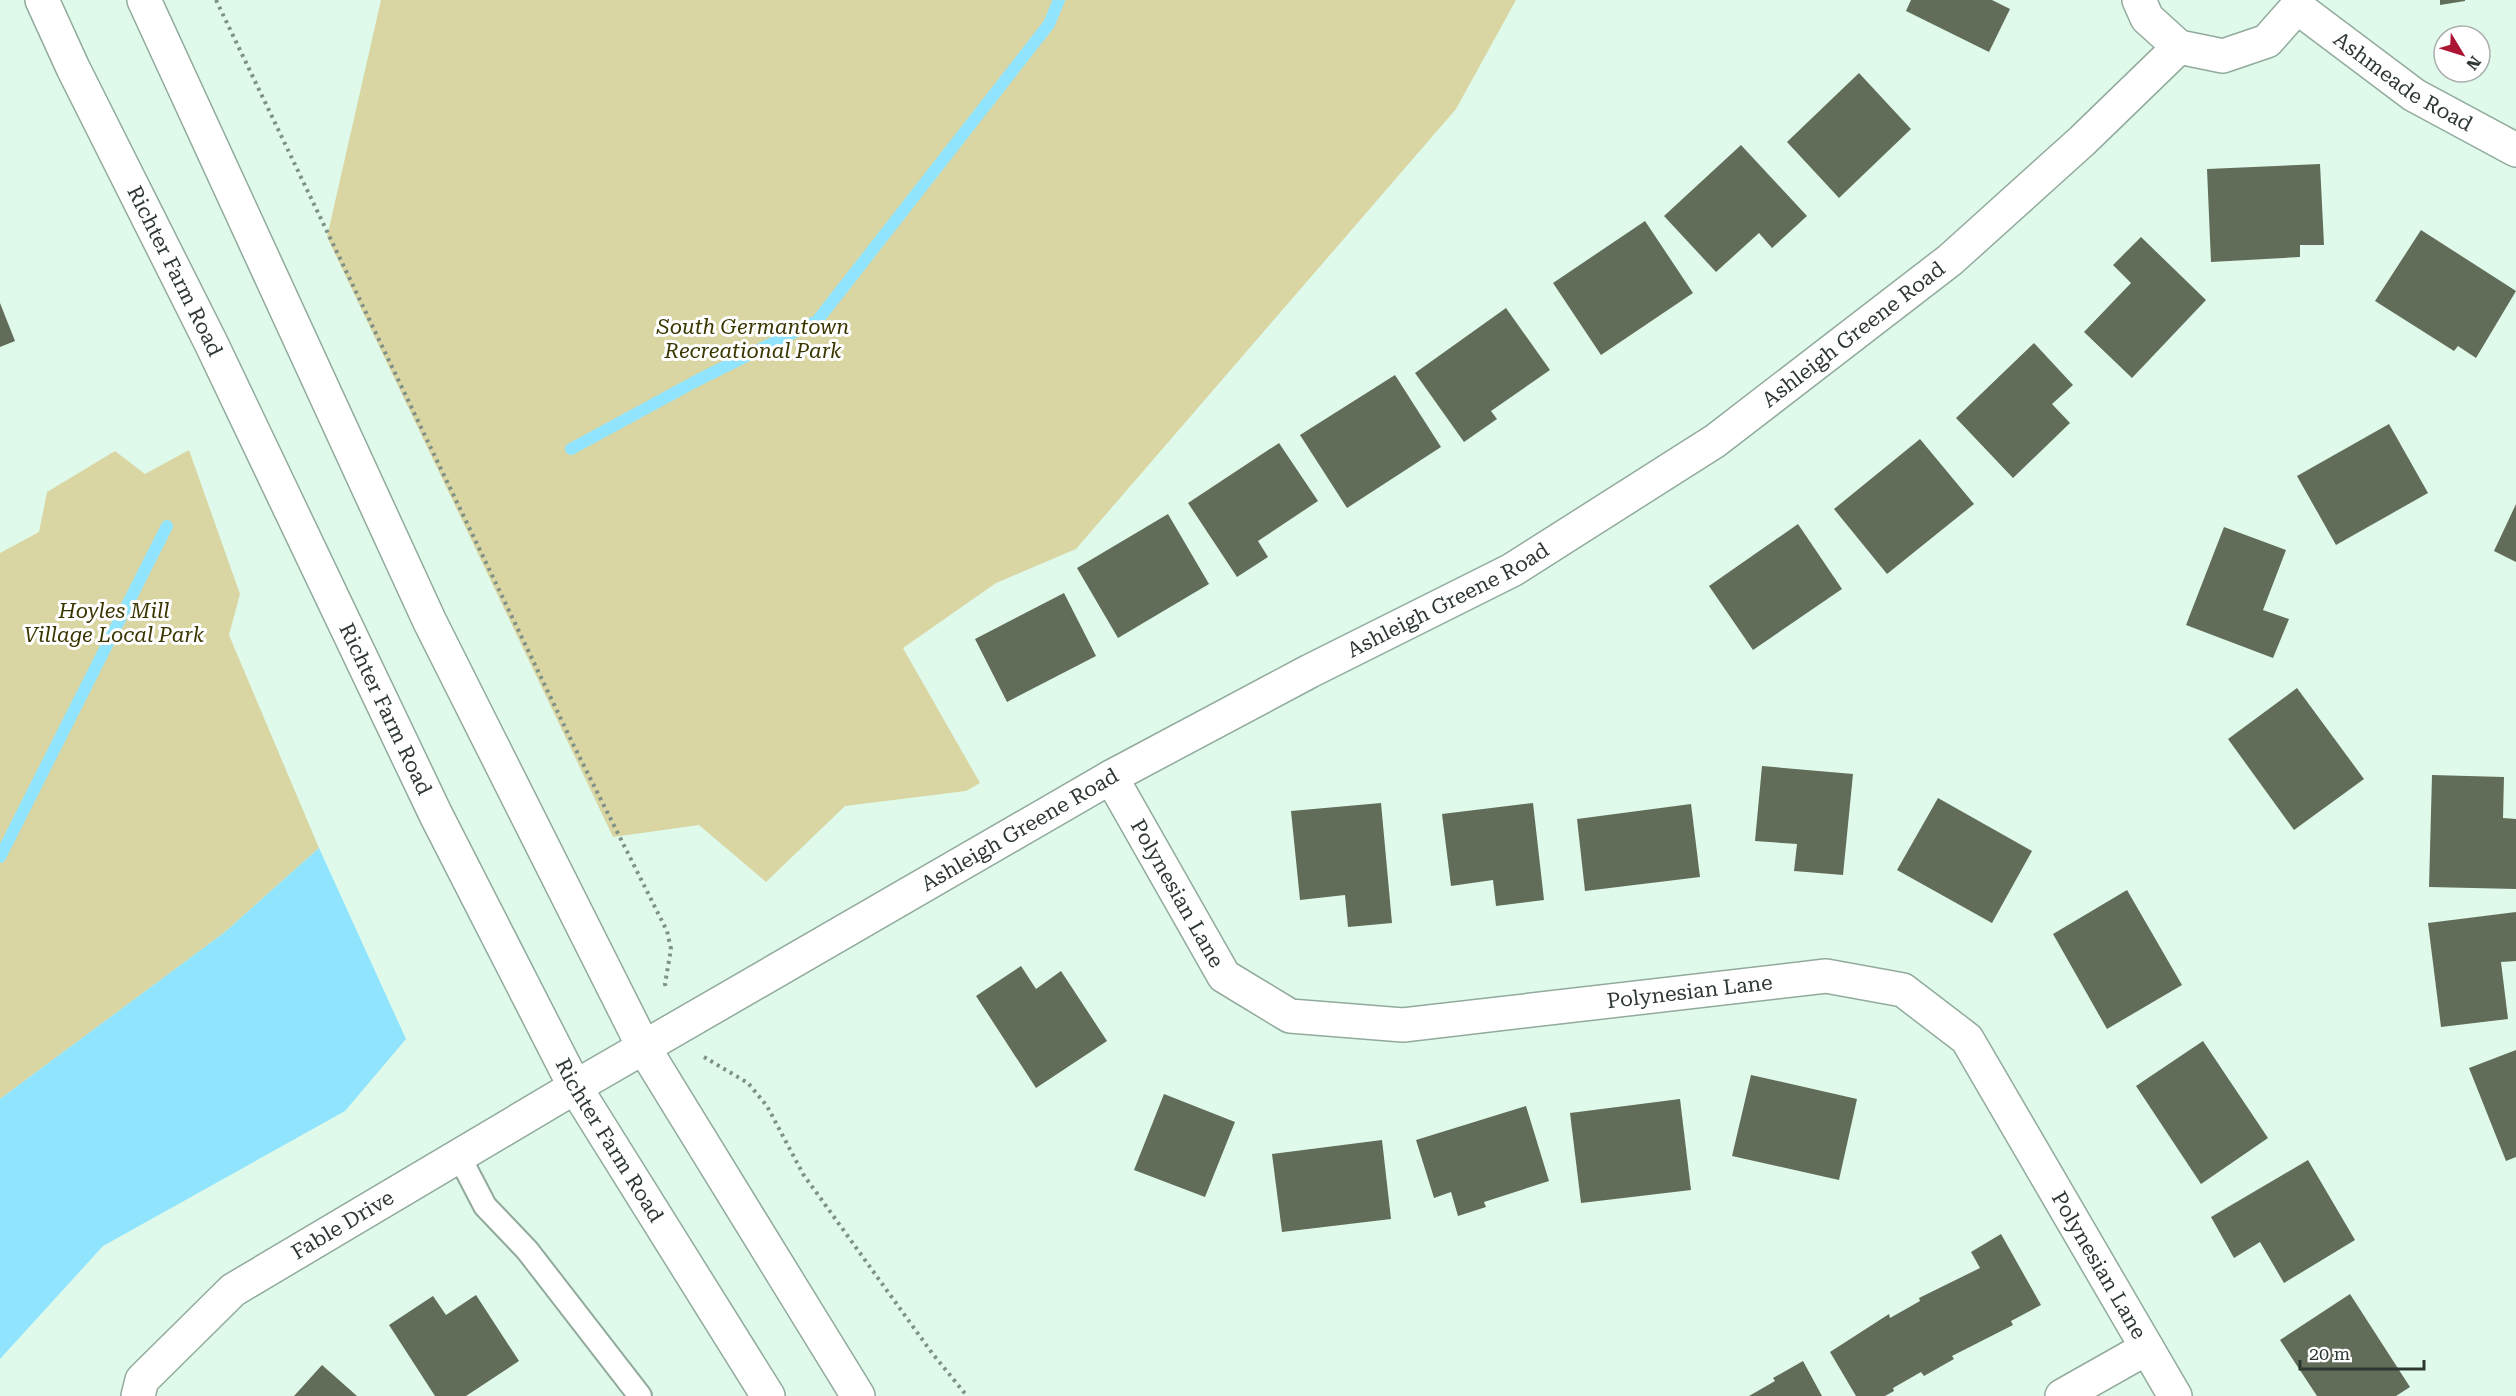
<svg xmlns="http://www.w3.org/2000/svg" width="2516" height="1396" font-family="'Roboto Serif',serif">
<rect width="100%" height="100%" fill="#dffaeb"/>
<g fill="#dad6a4">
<path d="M381,0H1516L1456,109L1076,549L996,583L903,648L980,783L966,791L845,806L766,882L699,825L613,837L327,237Z"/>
<path d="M189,450L240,594L229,635L319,848L225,932L0,1099V553L39,532L47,492L115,451L145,474Z"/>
</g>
<path fill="#90e4fd" d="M319,848L406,1039L345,1111L103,1246L0,1359V1099L225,932Z"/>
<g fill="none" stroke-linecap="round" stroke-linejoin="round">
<g stroke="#90e4fd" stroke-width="12">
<path d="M571,449L698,380L817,321L1049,24L1059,0"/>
<path d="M0,857L167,526"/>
</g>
</g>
<g fill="#616d59">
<path d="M1911,0H1992L2010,9L1989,52L1906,11Z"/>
<path d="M2440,0H2465V1L2440,5Z"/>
<path d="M1859,73L1911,129L1839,198L1787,142Z"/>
<path d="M1741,145L1807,216L1772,248L1759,233L1716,272L1664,216Z"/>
<path d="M2320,164L2324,245H2300V257L2211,262L2207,169Z"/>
<path d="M1645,221L1693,293L1601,355L1553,283Z"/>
<path d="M2421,230L2516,291L2476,358L2458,346L2454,351L2375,301Z"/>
<path d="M2141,237L2206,300L2132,378L2084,332L2131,283L2113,265Z"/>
<path d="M0,303L15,341L0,347Z"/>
<path d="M1506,308L1550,370L1491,411L1497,419L1464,442L1415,373Z"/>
<path d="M2034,343L2073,385L2052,404L2070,423L2013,478L1956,418Z"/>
<path d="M1395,375L1441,447L1347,508L1300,435Z"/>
<path d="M2389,424L2428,493L2336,545L2297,476Z"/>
<path d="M1920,439L1974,504L1887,574L1834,509Z"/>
<path d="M1279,443L1318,501L1258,541L1268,557L1237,577L1188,503Z"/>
<path d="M2516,504V562L2494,551Z"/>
<path d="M1168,514L1209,584L1118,638L1077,568Z"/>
<path d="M1798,524L1842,589L1753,650L1709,586Z"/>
<path d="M2224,527L2286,550L2263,610L2289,619L2273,658L2186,625Z"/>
<path d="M1064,593L1096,656L1007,702L975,639Z"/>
<path d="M2297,688L2364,779L2294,830L2228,739Z"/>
<path d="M1762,766L1853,774L1843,875L1794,871L1797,844L1755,841Z"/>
<path d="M2432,775L2504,777L2503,818L2516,819V889L2429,887Z"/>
<path d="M1938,798L2032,851L1992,923L1897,870Z"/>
<path d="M1381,803L1392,923L1348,927L1345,895L1300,900L1291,811Z"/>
<path d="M1533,803L1544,900L1496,906L1493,880L1451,886L1442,814Z"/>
<path d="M1691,804L1700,877L1585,891L1577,819Z"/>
<path d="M2127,890L2182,985L2107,1029L2053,934Z"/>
<path d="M2516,912V961L2501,962L2508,1019L2441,1027L2428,923Z"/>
<path d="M1021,966L1036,989L1061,971L1107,1041L1036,1088L976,996Z"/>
<path d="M2203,1041L2268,1138L2201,1184L2136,1086Z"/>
<path d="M2516,1050V1157L2506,1161L2469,1068Z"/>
<path d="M1751,1075L1857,1099L1839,1180L1732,1156Z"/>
<path d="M1164,1094L1235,1122L1205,1197L1134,1170Z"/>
<path d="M1680,1099L1691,1190L1581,1203L1570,1113Z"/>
<path d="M1526,1106L1549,1181L1484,1202L1486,1207L1458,1216L1451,1192L1434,1198L1416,1140Z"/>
<path d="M1382,1140L1391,1219L1282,1232L1272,1154Z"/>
<path d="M2308,1160L2355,1240L2284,1283L2260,1242L2234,1258L2211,1217Z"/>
<path d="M2001,1234L2041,1305L2011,1321L2013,1325L1952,1356L1954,1359L1924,1376L1921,1372L1893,1388L1894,1391L1885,1396H1856L1830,1352L1889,1314L1890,1318L1920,1301L1919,1298L1980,1268L1971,1252Z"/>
<path d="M2350,1294L2410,1387L2396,1396H2317L2280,1340Z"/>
<path d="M476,1295L519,1361L466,1396H435L389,1325L433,1296L446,1315Z"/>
<path d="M1803,1361L1822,1396H1749L1775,1381L1773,1378Z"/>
<path d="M322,1365L357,1396H294Z"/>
</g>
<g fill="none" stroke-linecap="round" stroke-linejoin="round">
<defs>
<path id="service" d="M459,1156L485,1206L527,1250L640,1396"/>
<g id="minor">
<path d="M2139,0L2147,18L2179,47L2223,56L2267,41L2297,7L2298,0"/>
<path id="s1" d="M2297,7L2414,95L2516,150"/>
<path id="s2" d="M1111,777L1224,976L1290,1016L1403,1025L1826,976L1903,990L1967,1039L2175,1396"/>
<path id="s3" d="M138,1396L142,1380L233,1290L575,1087L1111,777L1310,671L1512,570L1715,441L1950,260L2082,141L2179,47"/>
<path d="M2062,1396L2147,1348"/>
</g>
<g id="secondary">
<path id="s4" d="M42,0L73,68L211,343L436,815L575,1087L768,1396"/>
<path d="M144,0L430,622L644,1048L858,1396"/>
</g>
</defs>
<use href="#service" stroke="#91aa9c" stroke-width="26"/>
<use href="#minor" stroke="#91aa9c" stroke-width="36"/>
<use href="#secondary" stroke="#91aa9c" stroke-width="36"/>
<g stroke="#7f9086" stroke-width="4" stroke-dasharray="3 4.5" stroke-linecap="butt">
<path d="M216,0L573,744L667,931L671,949L665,984L667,990"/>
<path d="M704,1057L748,1083L767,1106L803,1174L932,1353L967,1396"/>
</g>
<use href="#service" stroke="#fff" stroke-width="22"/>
<use href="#minor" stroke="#fff" stroke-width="33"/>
<use href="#secondary" stroke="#fff" stroke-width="33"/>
</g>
<g text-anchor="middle" stroke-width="6" stroke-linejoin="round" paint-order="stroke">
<g font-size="21" fill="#2e3832" stroke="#fff">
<text dy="7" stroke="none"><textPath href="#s1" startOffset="130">Ashmeade Road</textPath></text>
<text dy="7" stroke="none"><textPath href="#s4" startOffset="302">Richter Farm Road</textPath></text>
<text dy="7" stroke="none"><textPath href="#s3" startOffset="2028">Ashleigh Greene Road</textPath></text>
<text dy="7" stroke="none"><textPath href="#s3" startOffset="1542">Ashleigh Greene Road</textPath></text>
<text dy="7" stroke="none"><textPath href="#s4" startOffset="788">Richter Farm Road</textPath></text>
<text dy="7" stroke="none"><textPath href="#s3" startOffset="1056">Ashleigh Greene Road</textPath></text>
<text dy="7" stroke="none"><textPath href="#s2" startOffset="134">Polynesian Lane</textPath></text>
<text dy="7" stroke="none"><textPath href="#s2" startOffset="708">Polynesian Lane</textPath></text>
<text dy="7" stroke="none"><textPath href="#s4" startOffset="1274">Richter Farm Road</textPath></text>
<text dy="7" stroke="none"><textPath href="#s3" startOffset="272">Fable Drive</textPath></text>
<text dy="7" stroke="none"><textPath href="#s2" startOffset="1266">Polynesian Lane</textPath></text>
</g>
<g font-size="21" font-style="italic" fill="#3b3600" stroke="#fff">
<text x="753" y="334">South Germantown<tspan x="753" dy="24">Recreational Park</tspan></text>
<text x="114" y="618">Hoyles Mill<tspan x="114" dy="24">Village Local Park</tspan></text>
</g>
</g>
<g transform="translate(2462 54) rotate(128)"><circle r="28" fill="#ffffff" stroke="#abafad" stroke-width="1.5"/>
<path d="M0-4.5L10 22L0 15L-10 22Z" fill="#ac1634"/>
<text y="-9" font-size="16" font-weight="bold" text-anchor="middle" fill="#2e3832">N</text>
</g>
<path d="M2300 1360v9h124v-9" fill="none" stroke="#2e3832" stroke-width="3"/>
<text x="2309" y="1360" font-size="18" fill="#2e3832" stroke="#ffffff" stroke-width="4.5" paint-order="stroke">20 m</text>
</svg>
